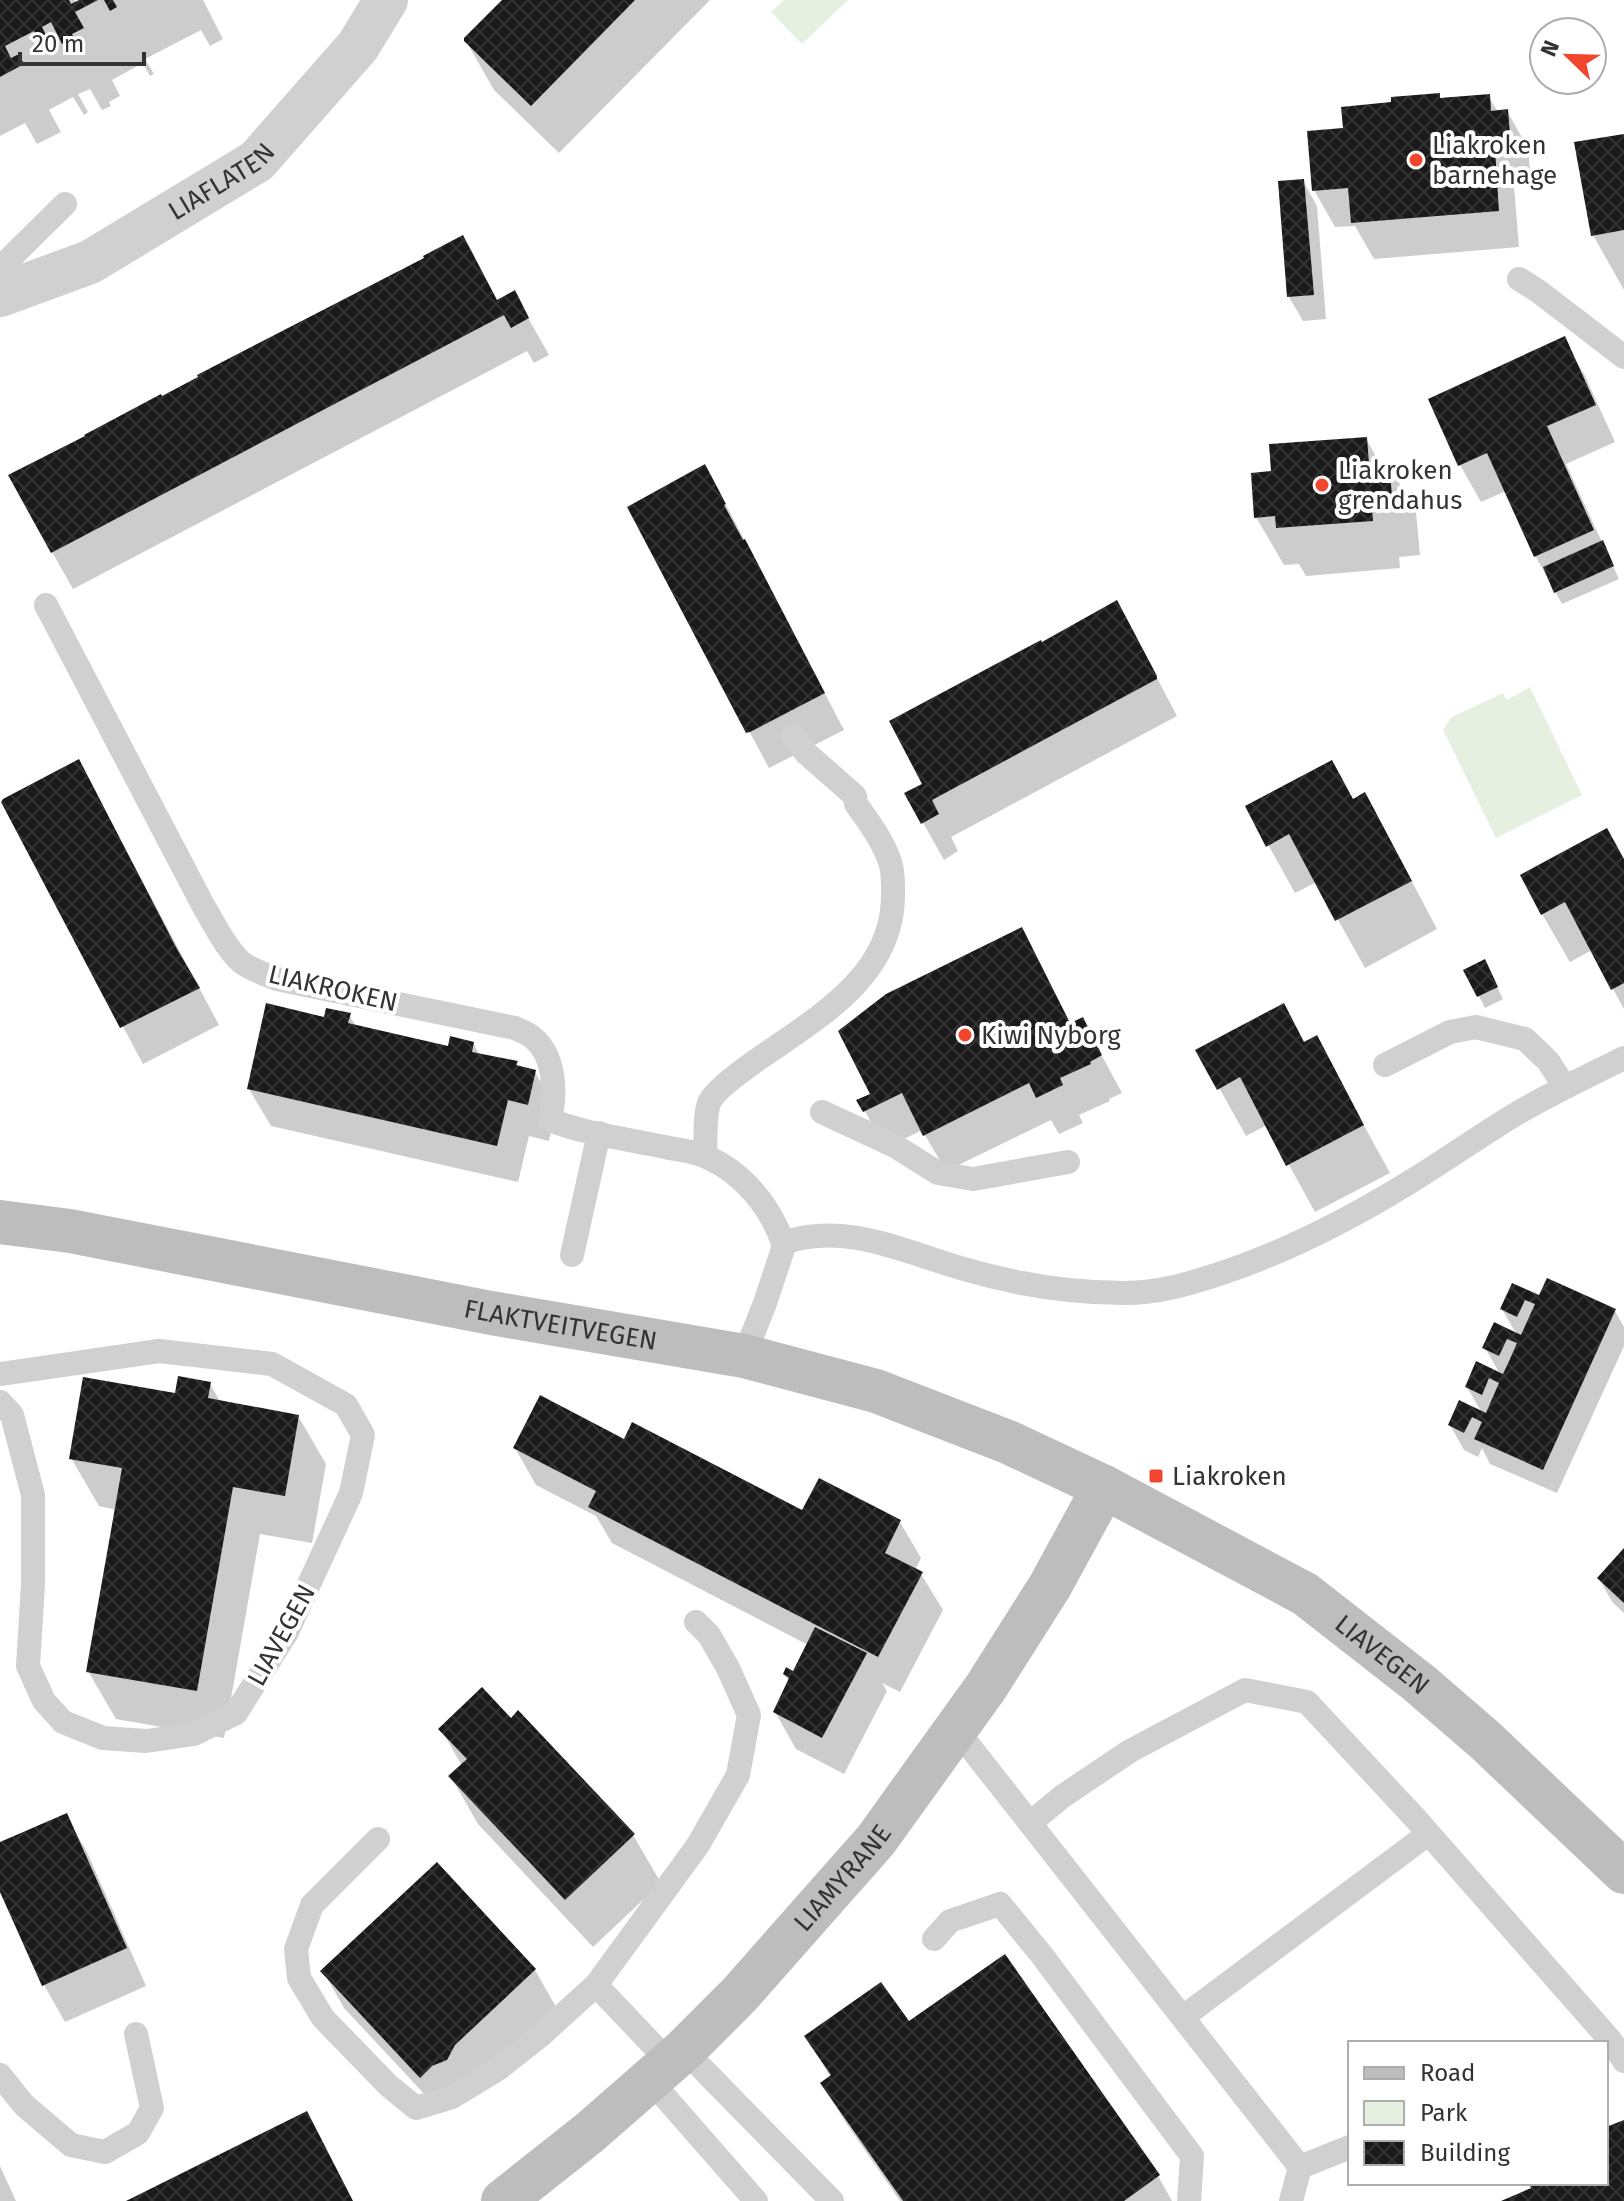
<svg xmlns="http://www.w3.org/2000/svg" width="1624" height="2201" font-family="'Fira Sans',sans-serif">
<defs>
<pattern id="building-cross-hatch" width="8" height="8" patternUnits="userSpaceOnUse" patternTransform="scale(2)"><rect width="8" height="8" fill="#1a1a1a"/><path d="M0 0l8 8M0 8l8-8" fill="none" stroke="#333"/></pattern>
</defs>
<rect width="100%" height="100%" fill="#fff"/>
<g fill="#e6f0e1">
<path d="M784,0H848L802,44L771,12Z"/>
<path d="M1530,687L1582,795L1496,838L1443,730L1452,717L1503,693L1507,700Z"/>
</g>
<g fill="#0003">
<path d="M0,0H75L76,3L83,0H203L223,39L210,46L201,30L145,59L154,74L150,76L143,63L112,80L120,96L109,102L111,106L102,110L90,89L78,94L88,112L84,115L73,97L49,110L61,132L37,144L25,123L0,136Z"/>
<path d="M505,0H710L559,153L494,90L466,41Z"/>
<path d="M1439,95L1441,100L1488,96L1498,112L1507,111L1528,148L1531,184L1514,186L1519,247L1374,259L1355,226L1335,227L1314,190L1345,130L1393,104Z"/>
<path d="M1624,136V290L1593,235Z"/>
<path d="M1303,181L1317,206L1326,319L1303,321L1289,297Z"/>
<path d="M514,293L549,355L534,363L527,351L73,589L52,552L88,437L498,302Z"/>
<path d="M1564,339L1585,376L1615,442L1566,464L1619,579L1562,604L1536,557L1506,491L1481,502L1460,465L1430,400Z"/>
<path d="M1366,439L1381,465L1388,464L1416,512L1420,555L1399,557L1400,568L1306,576L1299,564L1284,565L1256,517Z"/>
<path d="M725,503L844,730L769,768L630,508Z"/>
<path d="M1137,640L1177,716L951,837L958,851L944,860L907,794Z"/>
<path d="M1353,801L1391,842L1437,929L1365,968L1317,882L1295,893L1247,807Z"/>
<path d="M3,802L123,845L219,1025L143,1064Z"/>
<path d="M1624,861V1009L1592,950L1570,962L1542,914Z"/>
<path d="M1021,930L1071,1024L1082,1019L1122,1093L1109,1099L1110,1101L1079,1115L1083,1123L1059,1134L1051,1120L946,1171L922,1130L886,1148L859,1101L872,1095Z"/>
<path d="M1466,971L1490,973L1503,999L1485,1008Z"/>
<path d="M349,1015L356,1026L450,1048L473,1043L480,1055L516,1062L520,1068L535,1072L556,1108L549,1141L529,1136L518,1182L271,1126L249,1089Z"/>
<path d="M1316,1038L1390,1173L1315,1212L1267,1125L1246,1136L1198,1050L1305,1044Z"/>
<path d="M1513,1286L1540,1298L1615,1311L1624,1327V1346L1557,1493L1490,1464L1482,1448L1478,1457L1464,1450L1450,1425L1482,1413L1467,1387L1477,1364L1500,1374L1485,1348L1517,1335L1502,1309Z"/>
<path d="M210,1384L221,1403L298,1416L326,1464L312,1543L260,1534L224,1738L116,1719L88,1671L117,1510L99,1506L71,1458Z"/>
<path d="M625,1441L803,1513L900,1522L921,1558L915,1570L921,1574L943,1610L900,1692L882,1683L887,1691L844,1774L796,1749L775,1712L789,1682L785,1674L794,1673L808,1645L612,1543L596,1516L536,1485L515,1448Z"/>
<path d="M1624,1551V1613L1613,1603L1599,1579Z"/>
<path d="M441,1729L633,1835L661,1883L593,1947L478,1824L451,1777L462,1766Z"/>
<path d="M66,1816L87,1852L146,1986L65,2022L44,1985L0,1887V1845Z"/>
<path d="M1004,1956L1158,2176L1172,2201H900L844,2120L822,2083L831,2078L806,2037L908,2024Z"/>
<path d="M535,1970L556,2007L442,2113L344,2008L323,1971Z"/>
<path d="M0,2166L16,2201H0Z"/>
</g>
<g fill="url(#building-cross-hatch)">
<path d="M0,0H69L71,4L79,0H98L75,12L84,28L72,34L74,38L62,44L51,22L42,27L51,45L43,49L34,31L5,46L11,58L19,54L24,64L0,77Z"/>
<path d="M104,0H113L117,7L110,11Z"/>
<path d="M502,0H635L531,106L464,41V38Z"/>
<path d="M1440,93V98L1490,94L1491,111L1508,109L1511,148L1495,149L1499,211L1351,223L1348,188L1312,191L1307,131L1343,128L1341,107L1391,102V97Z"/>
<path d="M1624,134V230L1591,236L1574,142Z"/>
<path d="M1304,179L1314,295L1287,297L1278,181Z"/>
<path d="M463,235L497,300L515,290L529,318L511,328L504,315L51,553L8,475L85,436L84,435L161,394L162,396L198,377L197,375L424,258L423,256Z"/>
<path d="M1565,336L1596,405L1547,426L1594,530L1534,557L1487,453L1458,466L1428,399Z"/>
<path d="M1367,437L1369,464L1389,462L1393,507L1372,509L1373,521L1276,528L1275,516L1254,518L1251,473L1271,471L1269,444Z"/>
<path d="M705,464L726,504L724,505L743,540L745,539L825,693L750,732L746,733L627,507Z"/>
<path d="M1603,540L1614,566L1554,593L1543,567Z"/>
<path d="M1117,600L1157,676V679L932,800L939,814L921,824L904,793L922,784L889,721L1041,640L1042,642Z"/>
<path d="M79,759L177,949L200,988L120,1028L1,802L3,799Z"/>
<path d="M1332,760L1353,799L1365,792L1412,881L1335,921L1289,834L1266,847L1245,806Z"/>
<path d="M1607,828L1624,859V983L1611,990L1565,902L1541,915L1520,875Z"/>
<path d="M1022,927L1070,1023L1083,1017L1102,1055L1090,1062L1091,1064L1060,1078L1063,1085L1036,1098L1029,1083L923,1136L902,1093L863,1112L856,1100L870,1094L838,1031L886,994Z"/>
<path d="M1485,959L1498,987L1477,997L1463,970Z"/>
<path d="M266,1003L324,1017L326,1008L351,1013L348,1023L448,1046L450,1036L474,1042L472,1052L518,1061L516,1065L536,1070L528,1105L508,1100L497,1146L247,1089Z"/>
<path d="M1284,1003L1304,1042L1317,1035L1364,1125L1286,1166L1240,1077L1217,1090L1195,1050Z"/>
<path d="M1547,1278L1616,1309L1543,1470L1474,1439L1482,1422L1472,1417L1464,1433L1448,1425L1459,1400L1486,1413L1492,1399L1499,1383L1489,1378L1482,1395L1465,1387L1476,1361L1503,1374L1510,1359L1517,1343L1507,1339L1499,1356L1482,1348L1494,1322L1521,1335L1535,1304L1525,1300L1517,1317L1500,1309L1512,1283L1539,1295Z"/>
<path d="M178,1376L211,1382L208,1398L299,1415L285,1496L233,1487L197,1691L86,1672L122,1468L69,1459L83,1377L175,1393Z"/>
<path d="M540,1395L624,1439L632,1422L802,1510L819,1478L901,1520L885,1553L923,1572L878,1657L588,1507L596,1491L513,1448Z"/>
<path d="M1624,1548V1603L1597,1578Z"/>
<path d="M815,1627L867,1653L822,1738L773,1712L789,1678L783,1674L786,1667L793,1671Z"/>
<path d="M482,1687L511,1718L518,1710L635,1834L565,1900L448,1776L467,1759L438,1729Z"/>
<path d="M67,1813L127,1948L42,1986L0,1892V1842Z"/>
<path d="M437,1862L536,1969L455,2045L447,2060L432,2066L420,2078L320,1971Z"/>
<path d="M1005,1954L1160,2175L1124,2201H903L820,2083L831,2075L804,2036L881,1982L909,2021Z"/>
<path d="M307,2111L353,2201H126Z"/>
<path d="M1624,2120V2201H1501L1531,2188L1529,2183H1606V2127Z"/>
</g>
<g fill="none" stroke-linecap="round" stroke-linejoin="round">
<g stroke="#d0d0d0" stroke-width="24">
<path d="M0,268L65,204"/>
<path d="M1519,279L1538,291L1624,357"/>
<path d="M46,605L204,907C215,925 225,947 241,962C251,970 265,974 277,979L515,1028C521,1031 527,1033 532,1037C556,1056 556,1094 550,1120C585,1134 628,1139 665,1147C678,1150 694,1151 707,1157C743,1173 770,1206 783,1243"/>
<path d="M1385,1065L1450,1032L1476,1027L1525,1039L1548,1061L1565,1087"/>
<path d="M822,1112L895,1146L938,1173L973,1179L1068,1162"/>
<path d="M705,1156C706,1142 704,1112 710,1101C718,1086 761,1057 776,1047C830,1010 891,970 893,899C893,887 894,873 890,862C883,841 869,822 856,804L855,796L806,753L793,736"/>
<path d="M572,1255L599,1133"/>
<path d="M744,1356L765,1303L783,1249V1243C845,1221 904,1252 964,1269C1015,1284 1072,1293 1125,1293C1159,1293 1188,1284 1219,1274C1286,1252 1350,1219 1410,1182C1444,1161 1477,1138 1511,1117C1547,1095 1586,1077 1624,1058"/>
<path d="M0,1374L159,1351L272,1364L346,1405L363,1435L351,1493L287,1632L236,1713L194,1734L146,1741L103,1738L63,1722L44,1701L28,1666L33,1584V1495L12,1415L0,1402"/>
<path d="M956,1729L1300,2167L1291,2201"/>
<path d="M1030,1823L1063,1796L1130,1751L1245,1690L1307,1702L1415,1818L1611,2041L1624,2061"/>
<path d="M378,1839L312,1905L296,1949L299,1978L323,2018L388,2085L416,2108L452,2097L498,2069L541,2035L596,1985L698,1845L738,1775L749,1715L728,1668L709,1635L696,1622"/>
<path d="M934,1939L950,1921L1000,1904L1041,1954L1192,2156L1189,2201"/>
<path d="M596,1985L670,2063"/>
<path d="M1183,2017L1428,1834"/>
<path d="M684,2050L832,2201"/>
<path d="M0,2075L24,2105L71,2145L105,2152L138,2133L152,2108L136,2034"/>
<path d="M650,2080L756,2201"/>
<path d="M1300,2167L1350,2147"/>
</g>
<path stroke="#d0d0d0" stroke-width="44" id="s1" d="M0,295L90,262L257,161L358,46L386,0"/>
<g stroke="#bdbdbd" stroke-width="44">
<path id="s2" d="M0,1222L70,1231L491,1313L744,1356L876,1391L1008,1442L1104,1487L1305,1594L1419,1683L1485,1740L1624,1872"/>
<path id="s3" d="M503,2201L589,2133L684,2050L739,1995L876,1840L986,1687L1050,1586L1104,1487"/>
</g>
</g>
<g fill="#f2452d" stroke="#fff" stroke-width="3">
<circle cx="1416" cy="160" r="8"/>
<circle cx="1322" cy="485" r="8"/>
<circle cx="965" cy="1035" r="8"/>
<rect x="1148" y="1468" width="16" height="16" rx="4"/>
</g>
<g text-anchor="middle" stroke-width="8" stroke-linejoin="round" paint-order="stroke">
<g font-size="26" fill="#333" stroke="#fff" text-anchor="start">
<text x="1432" y="154">Liakroken<tspan x="1432" dy="30">barnehage</tspan></text>
<text x="1338" y="479">Liakroken<tspan x="1338" dy="30">grendahus</tspan></text>
<text x="981" y="1044">Kiwi Nyborg</text>
<text x="1172" y="1485">Liakroken</text>
</g>
<g font-size="26" fill="#333" stroke="#fff">
<text dy="9" stroke="none"><textPath href="#s1" startOffset="250">LIAFLATEN</textPath></text>
<text transform="translate(333 988) rotate(13)" y="9">LIAKROKEN</text>
<text dy="9" stroke="none"><textPath href="#s2" startOffset="570">FLAKTVEITVEGEN</textPath></text>
<text transform="translate(281 1635) rotate(-61)" y="9">LIAVEGEN</text>
<text dy="9" stroke="none"><textPath href="#s2" startOffset="1466">LIAVEGEN</textPath></text>
<text dy="9" stroke="none"><textPath href="#s3" startOffset="470">LIAMYRANE</textPath></text>
</g>
</g>
<rect x="1348" y="2041" width="260" height="144" fill="#ffffff" stroke="#adadad" stroke-width="2"/>
<rect x="1364" y="2067" width="40" height="12" fill="#bdbdbd" stroke="#adadad" stroke-width="2"/>
<text x="1420" y="2081" font-size="24" fill="#333333">Road</text>
<rect x="1364" y="2101" width="40" height="24" fill="#e6f0e1" stroke="#adadad" stroke-width="2"/>
<text x="1420" y="2121" font-size="24" fill="#333333">Park</text>
<rect x="1364" y="2141" width="40" height="24" fill="url(#building-cross-hatch)" stroke="#adadad" stroke-width="2"/>
<text x="1420" y="2161" font-size="24" fill="#333333">Building</text>
<g transform="translate(1568 56) rotate(293)"><circle r="38" fill="#ffffff" stroke="#adadad" stroke-width="2"/>
<path d="M0-6L14 30L0 20L-14 30Z" fill="#f2452d"/>
<text y="-12" font-size="22" font-weight="bold" text-anchor="middle" fill="#333333">N</text>
</g>
<path d="M20 52v12h124v-12" fill="none" stroke="#333333" stroke-width="4"/>
<text x="32" y="52" font-size="24" fill="#333333" stroke="#ffffff" stroke-width="6" paint-order="stroke">20 m</text>
</svg>
